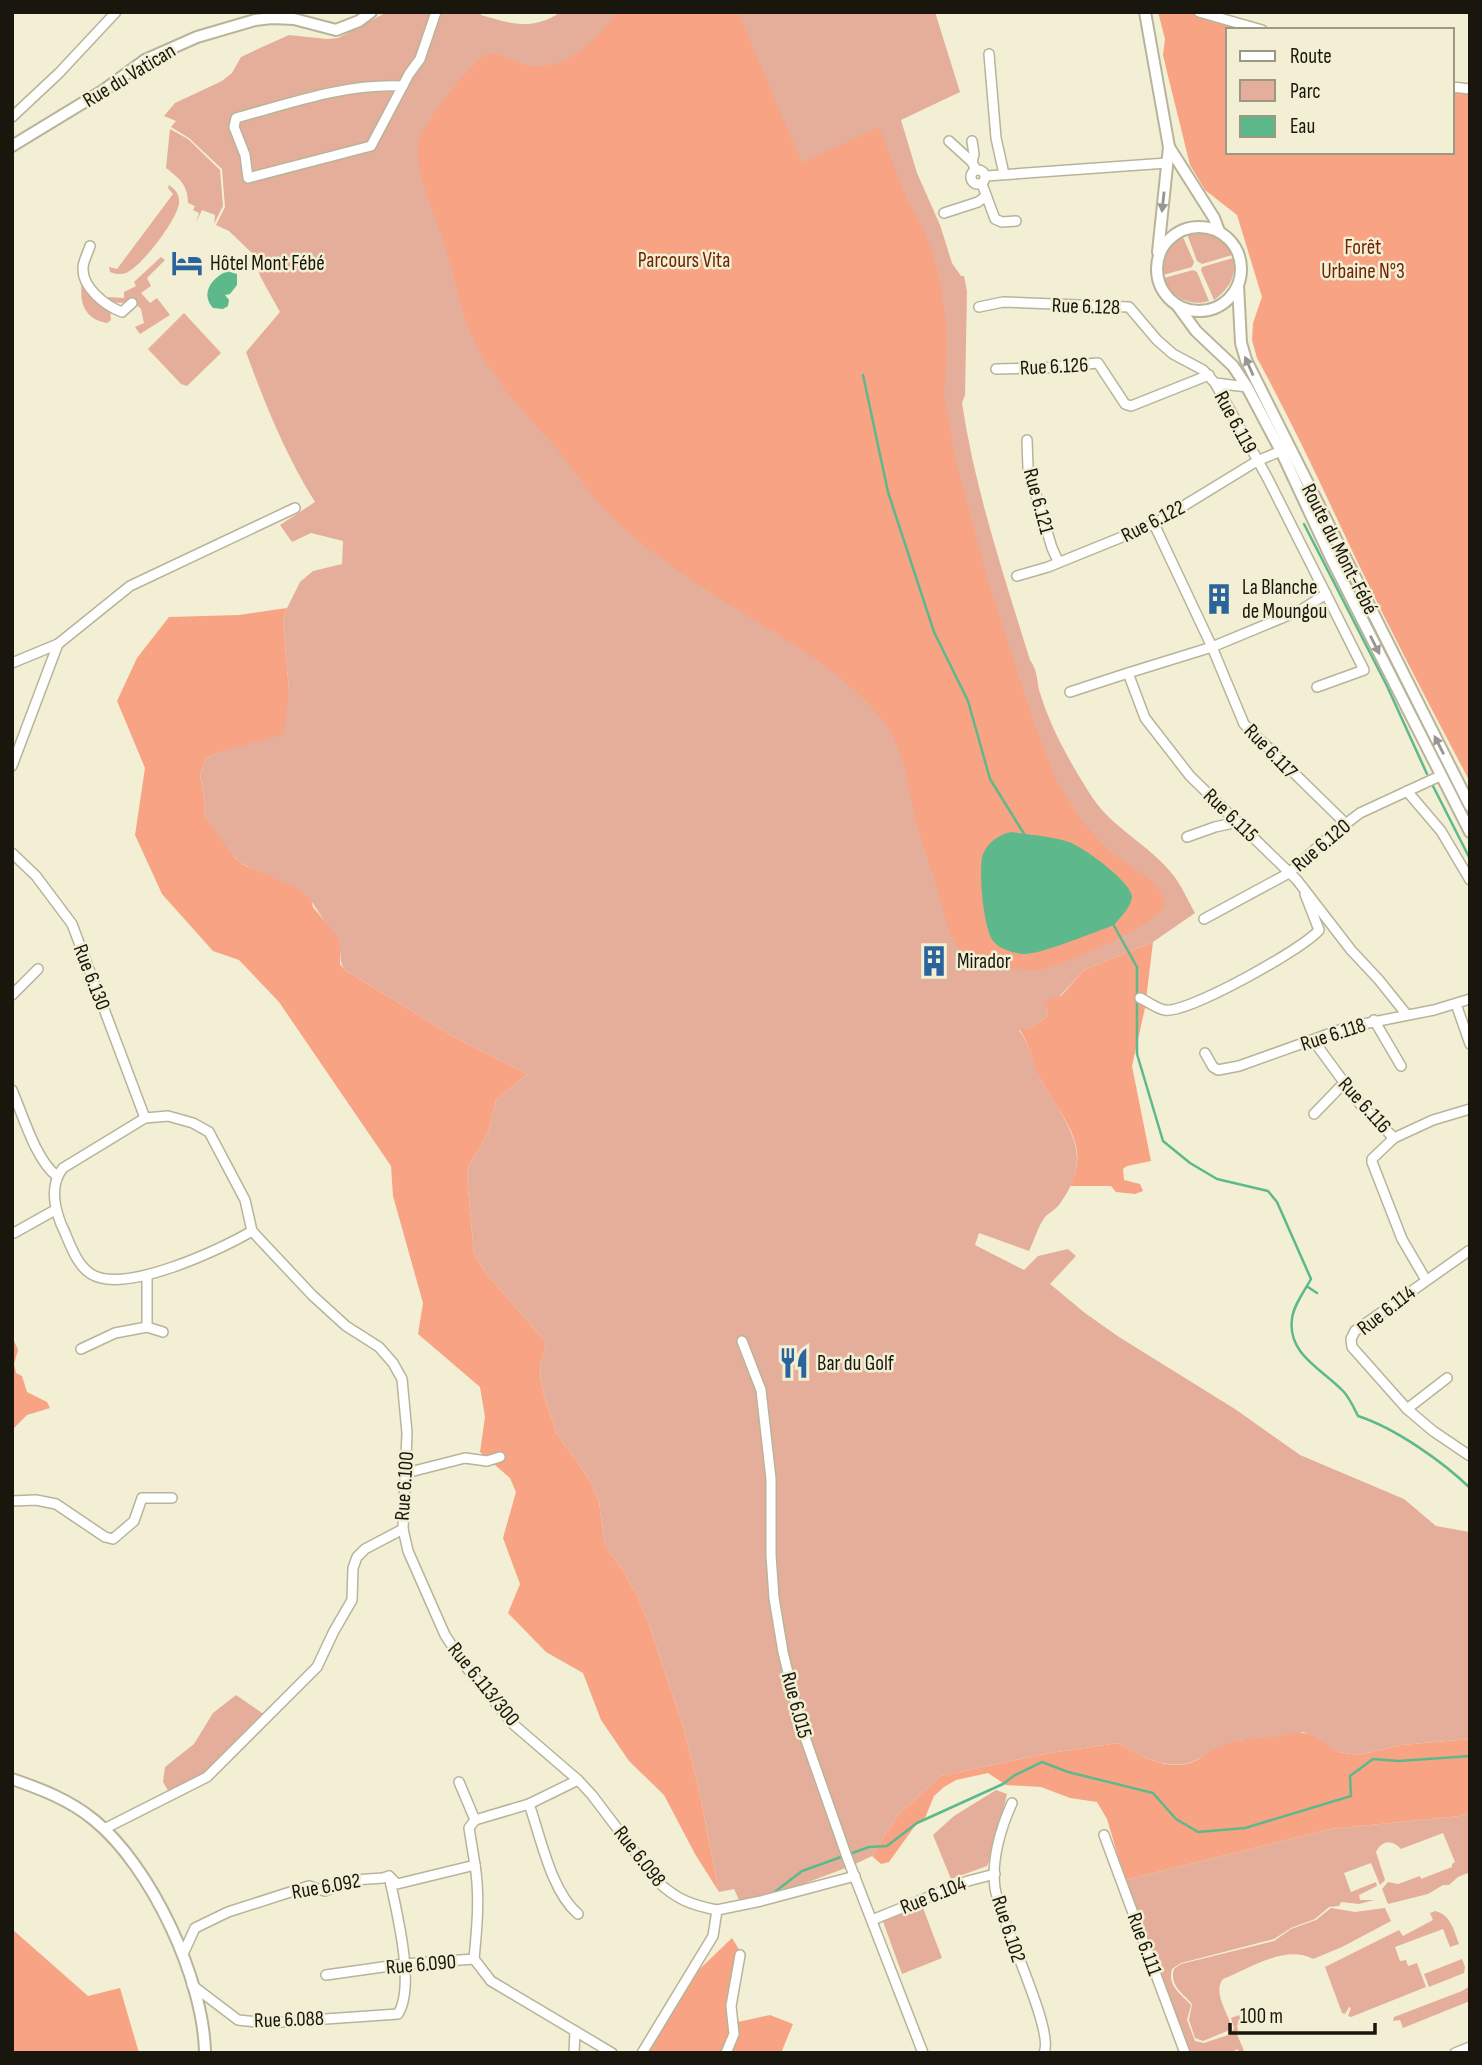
<svg xmlns="http://www.w3.org/2000/svg" width="1482" height="2065" font-family="'Sofia Sans Condensed',sans-serif">
<rect width="100%" height="100%" fill="#f2efd4"/>
<g fill="#e5ae9a">
<path d="M387,12H481V15C512,24 532,31 561,12H935L960,92L901,120L917,173L940,225L952,263L961,276H964L967,291L965,395L962,403C975,490 1004,576 1030,660C1039,672 1036,683 1041,696C1052,731 1072,766 1092,797C1113,829 1150,845 1173,875C1182,886 1188,901 1195,913L1153,942L1084,970L1048,1009L1046,1018L1030,1028L1019,1030C1032,1047 1033,1066 1043,1084C1068,1126 1095,1154 1061,1202C1057,1209 1050,1212 1045,1217C1038,1226 1034,1241 1029,1251L979,1233L975,1245L1024,1270L1038,1256L1068,1249L1076,1256L1050,1284L1085,1313L1119,1337L1235,1409L1300,1455L1404,1499L1436,1526L1470,1532V1739L1401,1745L1359,1755L1338,1752L1303,1732C1294,1733 1285,1737 1276,1738C1264,1741 1251,1739 1238,1741C1221,1745 1210,1754 1194,1761C1171,1772 1137,1756 1118,1743L1044,1754L941,1776L898,1815L872,1856L851,1866L787,1890L758,1899L739,1900L734,1889L719,1892L699,1790L683,1726L648,1622L637,1595L622,1569L605,1546L599,1502L589,1479L557,1434L546,1402L541,1383L540,1365L546,1347L544,1340L486,1273L474,1254L467,1176L468,1167L488,1133L496,1100L527,1074L454,1037L345,970C338,961 342,954 339,946C336,939 311,899 307,896C289,880 265,877 245,865C227,854 214,834 204,816L205,803L200,775L206,758L219,752L289,691L283,620L287,608L300,582L313,571L342,564L343,541L311,533L292,542L280,525L315,502C285,454 265,404 246,352L280,312L260,276L255,256L229,231L216,225L225,207L222,169L189,138L171,127L176,121L164,116L175,103L222,81L232,73L241,57L260,48L289,35L327,39L338,38Z"/>
<path d="M170,129L188,139L220,170L223,206L214,224L215,215L202,210L196,222L199,213L193,210L195,206L188,203C188,185 179,178 166,168Z"/>
<path d="M169,185C176,190 180,195 179,204C176,221 142,266 126,273C120,275 115,274 110,272L109,267L117,269L173,194L168,188Z"/>
<path d="M1193,232C1211,232 1224,238 1232,255L1202,264L1197,261L1187,234Z"/>
<path d="M1182,235L1194,262L1192,267L1163,275C1161,257 1168,246 1182,235Z"/>
<path d="M161,257L165,260L147,278L151,286L141,293L150,303L157,298L170,315L140,334L135,327L144,323L141,309L131,299L122,303L108,302V297L124,298V292L136,286L134,282Z"/>
<path d="M1233,258C1237,276 1229,289 1214,300L1201,270L1202,267Z"/>
<path d="M1193,270L1197,272L1209,301C1190,307 1170,297 1164,278Z"/>
<path d="M82,282L88,294L110,311L111,320L107,323C84,319 79,302 82,282Z"/>
<path d="M184,313L221,353L187,386L181,384L148,349Z"/>
<path d="M236,1695L265,1715L204,1777L170,1794L163,1782L165,1767L194,1744L213,1713Z"/>
<path d="M996,1790L1007,1794L994,1849L987,1866L951,1879L933,1835L954,1816Z"/>
<path d="M1470,1812V1872L1458,1877L1449,1885H1443L1428,1894L1388,1904L1382,1889L1388,1882L1398,1884L1420,1876L1421,1879L1452,1867V1864L1455,1862L1443,1833L1401,1849C1392,1839 1382,1840 1376,1852L1385,1880L1380,1885L1371,1863L1344,1873L1351,1892L1376,1882L1377,1886L1359,1895L1360,1900H1374L1359,1904L1341,1902L1339,1906L1329,1907L1315,1919L1291,1928L1274,1939L1181,1963L1172,1969C1167,1986 1181,1994 1191,2005L1187,2020L1195,2041L1204,2043L1231,2034L1234,2028L1231,2018L1239,2015L1242,2023L1237,2025L1238,2031L1236,2032L1245,2053H1239L1238,2049L1229,2053H1191L1125,1880L1330,1829L1460,1816Z"/>
<path d="M920,1900L942,1958L902,1974L881,1916Z"/>
<path d="M1331,1908L1355,1912L1385,1908L1391,1921L1342,1947L1313,1959C1285,1944 1249,1969 1223,1979C1212,1993 1229,2014 1232,2029L1203,2041L1195,2038L1189,2020L1192,2004C1183,1993 1169,1986 1174,1969L1181,1964L1274,1941L1291,1929L1316,1920Z"/>
<path d="M1435,1911C1450,1914 1454,1930 1459,1944L1450,1947L1443,1929L1395,1947L1400,1961L1406,1960L1408,1966L1417,1963L1426,1987L1351,2017L1348,2016L1351,2008L1349,2007L1345,2014L1342,2013L1325,1967L1399,1930L1403,1936L1433,1920L1430,1913Z"/>
<path d="M1462,1959L1465,1967L1464,1973L1429,1987L1424,1974Z"/>
<path d="M1470,1986V2001L1403,2028L1400,2020L1393,2021L1394,2017L1462,1991Z"/>
</g>
<g fill="#f8a384" fill-rule="evenodd">
<path d="M618,12H738L802,163L879,127L908,202L921,223L932,251L940,282L946,322L947,354L944,393L955,457L988,582L1035,726L1057,782L1081,820L1109,851L1153,882L1164,897C1164,906 1165,905 1160,911C1144,931 1062,966 1037,970C1022,972 976,961 964,952C947,940 946,916 940,897C933,873 924,850 917,825C908,789 905,748 881,718C836,663 768,631 710,592C672,567 635,541 603,508C584,487 570,463 551,442C524,412 496,383 477,346C461,314 455,279 445,245C436,216 413,171 419,142C421,128 473,57 488,54C503,52 517,64 531,66C569,70 597,37 618,12ZM1012,832L1052,838L1085,850L1125,883L1131,892L1124,914L1114,925L1026,955L1007,950L994,943C985,913 965,839 1012,832Z"/>
<path d="M1158,12H1199L1262,30H1228V152H1452V87L1470,89V782C1431,708 1392,634 1356,559C1324,491 1293,424 1257,358L1252,340L1253,323L1262,297L1237,215L1205,190L1190,165L1168,76L1163,55L1165,39Z"/>
<path d="M287,608L283,620L289,691L284,734L219,752L206,758L200,775L205,803L204,816L235,858L246,866L296,887L311,899L313,907L337,936L340,948V964L345,970L454,1037L527,1074L496,1100L488,1133L468,1167L467,1176L474,1254L486,1273L544,1340L546,1347L540,1365L541,1383L546,1402L557,1434L589,1479L599,1502L605,1546L622,1569L637,1595L648,1622L683,1726L699,1790L719,1892L695,1854L664,1795L629,1761L601,1720L583,1673L546,1652L508,1613L520,1584L503,1538L516,1492L510,1478L480,1452L485,1417L480,1387L418,1334L423,1303L393,1196L391,1166L279,1002L239,960L213,951L162,894L135,835L145,768L117,701L137,658L169,617L239,615Z"/>
<path d="M1153,942L1145,1008L1132,1066L1151,1161L1127,1166L1123,1169L1124,1180L1140,1184L1143,1191L1135,1194L1116,1192L1111,1186H1070C1092,1143 1059,1115 1041,1080C1031,1062 1032,1047 1019,1029L1030,1028L1046,1018L1048,1009L1043,1002H1041L1061,996L1084,970Z"/>
<path d="M12,1336L18,1350L14,1364L16,1373L22,1376L27,1392L47,1402L50,1408L27,1415L12,1430Z"/>
<path d="M1298,1732L1312,1735L1338,1752L1359,1755L1401,1745L1470,1739V1812L1460,1816L1330,1829L1125,1880L1107,1819L1097,1802L1070,1798L1041,1787L1006,1785L988,1773L956,1780L944,1787L934,1796L925,1818L917,1823L889,1862L881,1864L872,1856L898,1815L941,1776L1044,1754L1118,1743C1138,1756 1172,1773 1195,1761C1207,1755 1215,1747 1228,1743C1251,1737 1275,1739 1298,1732Z"/>
<path d="M12,1929L88,1996L120,1988L139,2053H12Z"/>
<path d="M732,1938L740,1951L733,1991L738,2022L770,2015L793,2024L781,2053H641L684,1984Z"/>
</g>
<g fill="#5db98c">
<path d="M227,271L237,274V285L230,294L225,295L229,300L228,306L223,309L213,308C200,293 212,278 227,271Z"/>
<path d="M1011,832C1030,835 1049,836 1066,841C1080,844 1133,883 1132,897C1131,907 1120,918 1114,925C1098,931 1036,956 1023,954C1013,953 1000,949 994,942C983,931 978,867 983,854C988,842 1000,834 1011,832Z"/>
</g>
<g fill="none" stroke-linecap="round" stroke-linejoin="round">
<g stroke="#5db98c" stroke-width="2.5">
<path d="M863,375L888,492L934,632L968,701L990,779L1026,837"/>
<path d="M1304,524L1387,686L1427,774"/>
<path d="M1433,786L1470,859"/>
<path d="M1113,924L1137,967V1054L1163,1141L1190,1163L1217,1179L1268,1191L1277,1202L1311,1279C1305,1290 1293,1306 1292,1319C1287,1355 1324,1370 1344,1392C1350,1399 1354,1408 1358,1416C1395,1428 1442,1461 1470,1488"/>
<path d="M1308,1287L1317,1293"/>
<path d="M772,1894L802,1871L869,1847L887,1846L917,1823L1003,1784L1015,1775L1042,1762L1068,1772L1153,1793L1176,1819L1198,1832L1245,1828L1351,1796L1350,1776L1373,1759L1399,1761L1470,1756"/>
</g>
<defs>
<g id="minor">
<path d="M1199,12L1262,30"/>
<path d="M989,54L996,138L1004,174"/>
<path d="M403,86C346,83 291,103 236,118L234,127L245,155L248,178L371,146L409,74L420,59L436,12"/>
<path d="M1452,87L1470,89"/>
<path d="M12,117L59,73L116,12"/>
<path d="M949,141L972,162L976,170"/>
<path d="M972,162L974,154L972,141"/>
<circle cx="978" cy="177" r="7"/>
<path d="M986,176L1167,163"/>
<path d="M982,184L995,219L1002,222L1016,221"/>
<path d="M944,213L978,202L986,196"/>
<path d="M90,246C88,253 83,261 83,268C82,288 106,306 122,312L132,303"/>
<path d="M979,307L1003,302L1129,307L1157,340L1173,354L1203,370L1215,383L1247,387"/>
<path d="M996,369L1043,368L1098,363L1125,404L1131,406L1209,375"/>
<path d="M1215,383L1268,479L1326,594L1301,610L1212,647L1244,724L1345,823"/>
<path d="M1027,440L1028,468L1052,548L1058,561"/>
<path d="M1154,524L1212,647L1128,673L1145,718L1190,776L1297,880L1351,950L1379,980L1407,1015"/>
<path d="M1017,576L1048,567L1154,524L1257,461L1281,451"/>
<path d="M12,663L58,644L130,586L295,508"/>
<path d="M1317,687L1364,670L1326,594"/>
<path d="M1070,692L1128,673"/>
<path d="M12,766L58,644"/>
<path d="M1407,791L1441,831L1470,880"/>
<path d="M1187,837L1215,827L1238,822"/>
<path d="M12,853L36,876L72,924L145,1118"/>
<path d="M1204,919L1289,873L1330,836L1360,813L1440,776"/>
<path d="M12,995L38,969"/>
<path d="M1140,998C1147,1001 1157,1009 1165,1010C1187,1014 1305,948 1319,930L1305,894"/>
<path d="M1456,1004L1470,1044"/>
<path d="M1374,1020L1401,1066"/>
<path d="M1313,1040L1360,1104L1394,1138L1433,1120L1470,1109"/>
<path d="M1205,1053L1213,1067L1218,1070L1239,1066L1348,1027L1434,1010L1470,999"/>
<path d="M12,1090C23,1115 36,1161 57,1176"/>
<path d="M1314,1114L1344,1083"/>
<path d="M1394,1138L1372,1159V1162L1402,1239L1426,1280"/>
<path d="M14,1233L55,1210"/>
<path d="M147,1327V1276"/>
<path d="M742,1341L761,1390L771,1479V1555L774,1598L783,1652L801,1726L847,1857L923,2053"/>
<path d="M81,1349L115,1333L147,1327L163,1332"/>
<path d="M1447,1378L1407,1409L1352,1347L1351,1339L1355,1331L1470,1250"/>
<path d="M1407,1409L1433,1431L1470,1456"/>
<path d="M406,1473L465,1458L487,1461L500,1457"/>
<path d="M12,1501L36,1500L56,1504L105,1537L113,1539L134,1521L142,1498H172"/>
<path d="M403,1529L408,1551L445,1635L466,1667L513,1724L578,1780L592,1795L657,1881C676,1899 691,1905 717,1910"/>
<path d="M459,1782L475,1820"/>
<path d="M1012,1803C1001,1827 991,1860 995,1888C1000,1922 1055,2030 1044,2053"/>
<path d="M529,1804C541,1838 551,1891 578,1914"/>
<path d="M104,1829L207,1777L317,1667L334,1631L352,1600L353,1568L357,1557L365,1549L403,1529L407,1433L402,1379L393,1363L379,1347L346,1326L312,1295L252,1231L245,1200L209,1132L193,1123L168,1116L145,1118L63,1168C50,1184 54,1206 61,1224C69,1240 75,1264 91,1274C124,1295 222,1249 252,1231"/>
<path d="M1104,1835L1185,2053"/>
<path d="M475,1865L469,1828L475,1820L529,1804L578,1780"/>
<path d="M872,1920L968,1881L995,1874"/>
<path d="M183,1954L195,1928L228,1912L309,1886L325,1891L354,1880L383,1878L389,1876L397,1884L475,1865C480,1896 477,1928 474,1959"/>
<path d="M326,1975L404,1964L474,1959L491,1981L612,2053"/>
<path d="M192,1985L238,2020L267,2023L398,2014C416,1986 396,1909 389,1876"/>
<path d="M574,2053L575,2031"/>
<path d="M642,2053L713,1936L717,1910L761,1901L855,1876"/>
<path d="M726,2053L734,2034L731,2006L740,1955"/>
<path d="M1455,2053L1470,2047"/>
</g>
<g id="tertiary">
<path d="M1145,12L1169,147L1214,218L1219,231"/>
<path d="M12,146L104,90L145,60L197,37L255,20L272,18L294,19L336,30L359,21L371,12"/>
<circle cx="1199" cy="269" r="42"/>
<path d="M1158,252L1169,147"/>
<path d="M1238,285L1241,343L1246,360L1470,806"/>
<path d="M1177,305L1196,331L1233,366L1247,387L1281,451L1331,558L1470,832"/>
<path d="M12,1779C41,1789 70,1800 94,1820C151,1866 204,1980 205,2053"/>
</g>
</defs>
<use href="#minor" stroke="#b8b49a" stroke-width="12"/>
<use href="#tertiary" stroke="#b8b49a" stroke-width="14"/>
<use href="#minor" stroke="#fff" stroke-width="9"/>
<use href="#tertiary" stroke="#fff" stroke-width="10"/>
</g>
<defs><path id="oneway-solid" d="M-6-.8H1V-3.2L6.5 0L1 3.2V.8H-6Z" transform="scale(1.75)"/></defs>
<g fill="#979692">
<use href="#oneway-solid" transform="translate(1163 202) rotate(96)"/>
<use href="#oneway-solid" transform="translate(1249 366) rotate(-114)"/>
<use href="#oneway-solid" transform="translate(1375 645) rotate(63)"/>
<use href="#oneway-solid" transform="translate(1439 745) rotate(-117)"/>
</g>
<defs>
<symbol id="hotel-bare" viewBox="-9 -9 18 18"><path d="M-6-4.5h1.5V1H6V5H4.5V3h-9V5H-6ZM-4 0a1.8 1.8 0 1 1 3.6 0ZM.5 0V-2.5h3Q6-2.5 6 0Z" fill="#2b649c" stroke="#f2efd4" stroke-width="2.5" paint-order="stroke"/></symbol>
<symbol id="building-bare" viewBox="-9 -9 18 18"><path d="M-4-6H4V6H1V3H-1V6H-4ZM-2.5-4.3h1.7v1.8h-1.7ZM.8-4.3h1.7v1.8H.8ZM-2.5-1h1.7V.8h-1.7ZM.8-1h1.7V.8H.8Z" fill="#2b649c" stroke="#f2efd4" stroke-width="2.5" paint-order="stroke"/></symbol>
<symbol id="restaurant-bare" viewBox="-9 -9 18 18"><path d="M-5-6h1v4h1v-4h1v4h1v-4h1v5L-1.5 .5V6h-2V.5L-5-1ZM5-6V6H3V1.5H1.5Q1.5-4 5-6Z" fill="#2b649c" stroke="#f2efd4" stroke-width="2.5" paint-order="stroke"/></symbol>
</defs>
<g fill-rule="evenodd">
<use href="#hotel-bare" x="165" y="241" width="44" height="44"/>
<use href="#building-bare" x="1197" y="577" width="44" height="44"/>
<use href="#building-bare" x="912" y="939" width="44" height="44"/>
<use href="#restaurant-bare" x="772" y="1341" width="44" height="44"/>
</g>
<g text-anchor="middle" stroke-width="5" stroke-linejoin="round" paint-order="stroke">
<g font-size="21" fill="#18160d" stroke="#f2efd4">
<text transform="translate(129 75) rotate(-31)" y="7">Rue du Vatican</text>
<text transform="translate(1086 306) rotate(2)" y="7">Rue 6.128</text>
<text transform="translate(1054 366) rotate(-3)" y="7">Rue 6.126</text>
<text transform="translate(1236 422) rotate(62)" y="7">Rue 6.119</text>
<text transform="translate(1039 501) rotate(75)" y="7">Rue 6.121</text>
<text transform="translate(1153 521) rotate(-27)" y="7">Rue 6.122</text>
<text transform="translate(1340 549) rotate(63)" y="7">Route du Mont-Fébé</text>
<text transform="translate(1271 751) rotate(46)" y="7">Rue 6.117</text>
<text transform="translate(1231 815) rotate(44)" y="7">Rue 6.115</text>
<text transform="translate(1321 845) rotate(-40)" y="7">Rue 6.120</text>
<text transform="translate(92 977) rotate(69)" y="7">Rue 6.130</text>
<text transform="translate(1333 1034) rotate(-18)" y="7">Rue 6.118</text>
<text transform="translate(1365 1105) rotate(48)" y="7">Rue 6.116</text>
<text transform="translate(1386 1310) rotate(-38)" y="7">Rue 6.114</text>
<text transform="translate(404 1486) rotate(-86)" y="7">Rue 6.100</text>
<text transform="translate(484 1684) rotate(51)" y="7">Rue 6.113/300</text>
<text transform="translate(797 1705) rotate(75)" y="7">Rue 6.015</text>
<text transform="translate(640 1856) rotate(52)" y="7">Rue 6.098</text>
<text transform="translate(326 1886) rotate(-10)" y="7">Rue 6.092</text>
<text transform="translate(933 1895) rotate(-22)" y="7">Rue 6.104</text>
<text transform="translate(1009 1929) rotate(72)" y="7">Rue 6.102</text>
<text transform="translate(1145 1944) rotate(70)" y="7">Rue 6.111</text>
<text transform="translate(421 1964) rotate(-5)" y="7">Rue 6.090</text>
<text transform="translate(289 2019) rotate(-2)" y="7">Rue 6.088</text>
</g>
<g font-size="21" fill="#6e2403" stroke="#f2efd4">
<text x="1363" y="254">Forêt<tspan x="1363" dy="24">Urbaine N°3</tspan></text>
<text x="684" y="267">Parcours Vita</text>
</g>
<g font-size="21" fill="#18160d" stroke="#f2efd4" text-anchor="start">
<text x="210" y="270">Hôtel Mont Fébé</text>
<text x="1242" y="594">La Blanche<tspan x="1242" dy="24">de Moungou</tspan></text>
<text x="957" y="968">Mirador</text>
<text x="817" y="1370">Bar du Golf</text>
</g>
</g>
<rect width="1482" height="2065" fill="none" stroke="#18160d" stroke-width="28"/>
<rect x="1226" y="28" width="228" height="126" fill="#f2efd4" stroke="#9b9884" stroke-width="2"/>
<rect x="1240" y="51" width="35" height="10" fill="#ffffff" stroke="#9b9884" stroke-width="2"/>
<text x="1290" y="63" font-size="21" fill="#18160d">Route</text>
<rect x="1240" y="80" width="35" height="21" fill="#e5ae9a" stroke="#9b9884" stroke-width="2"/>
<text x="1290" y="98" font-size="21" fill="#18160d">Parc</text>
<rect x="1240" y="116" width="35" height="21" fill="#5db98c" stroke="#9b9884" stroke-width="2"/>
<text x="1290" y="133" font-size="21" fill="#18160d">Eau</text>
<path d="M1230 2023v10h145v-10" fill="none" stroke="#18160d" stroke-width="3.5"/>
<text x="1240" y="2023" font-size="21" fill="#18160d" stroke="#f2efd4" stroke-width="5" paint-order="stroke">100 m</text>
</svg>
